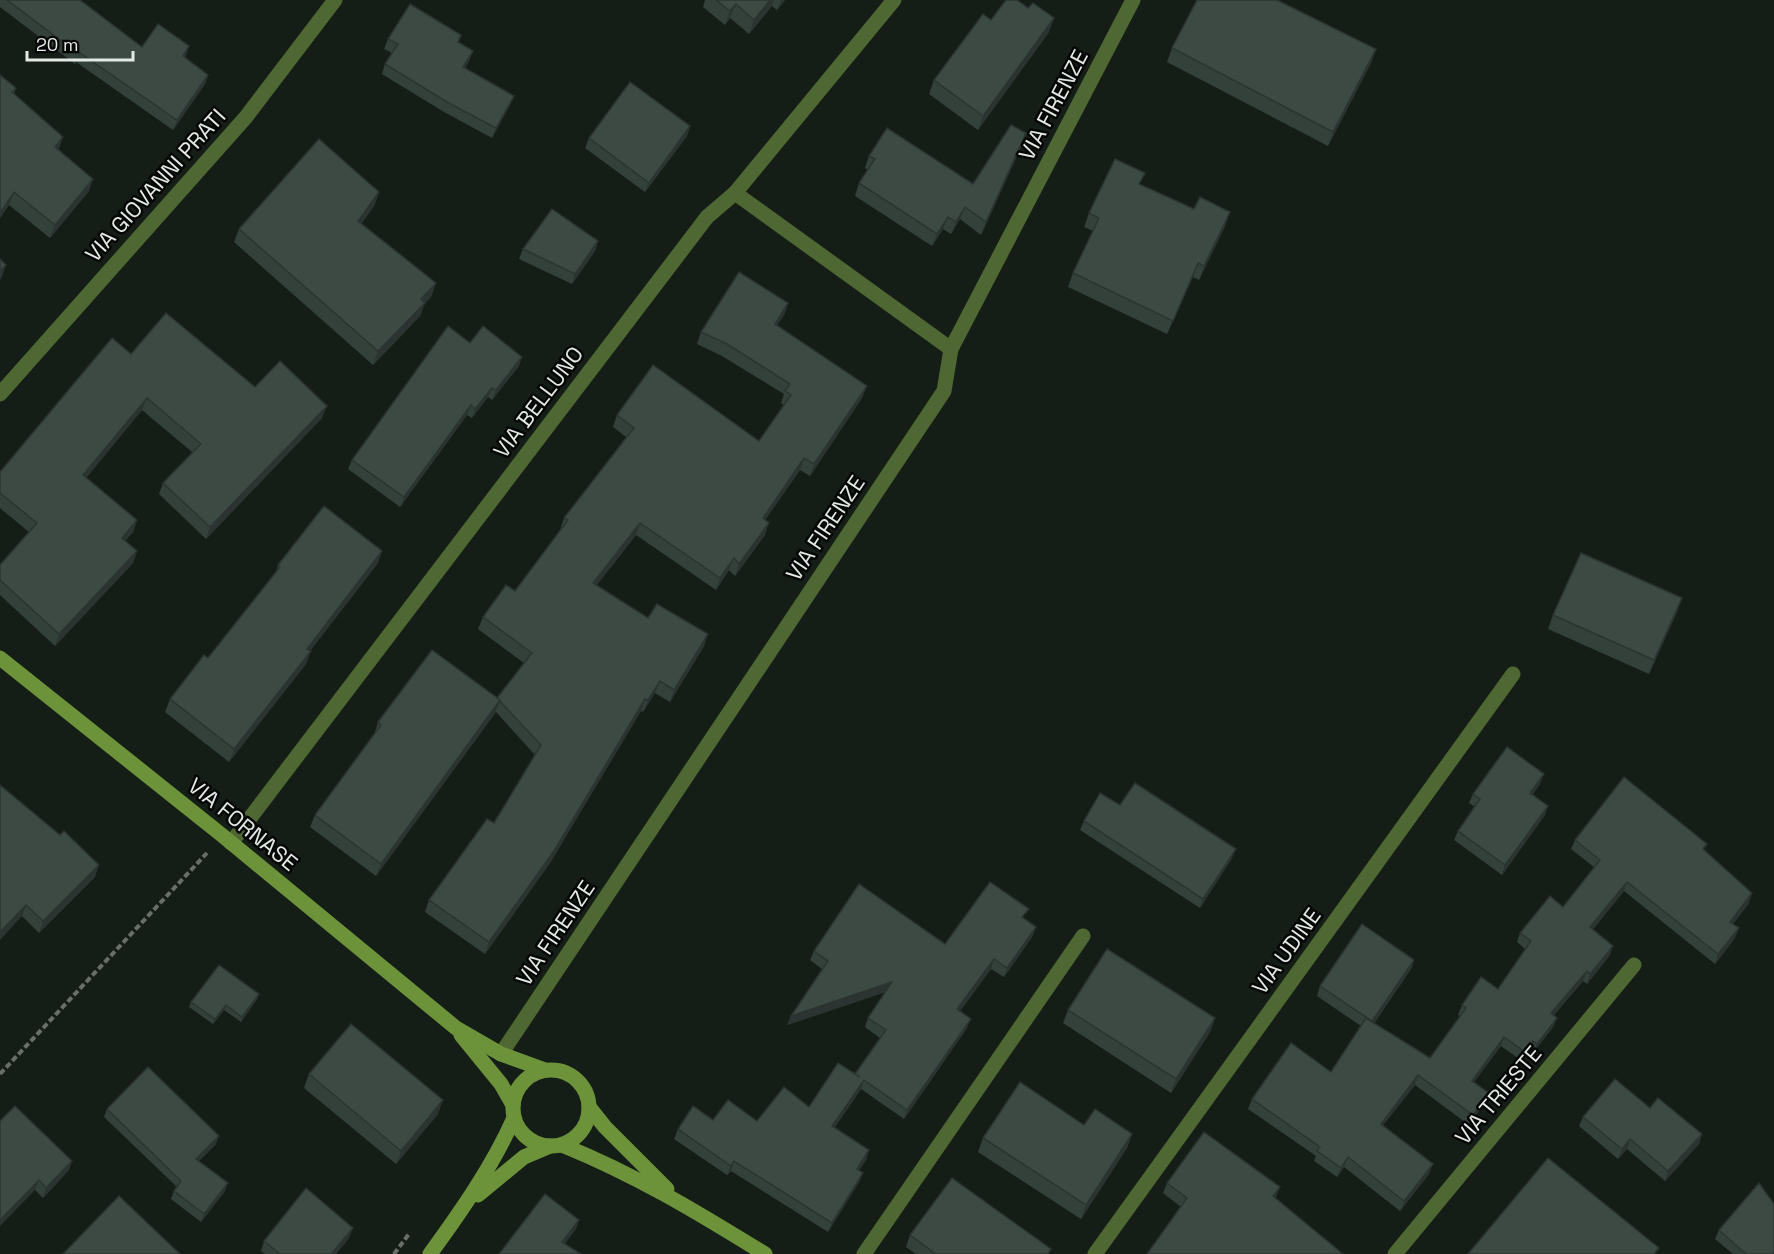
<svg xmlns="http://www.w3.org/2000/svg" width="1774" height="1254" font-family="'Space Grotesk',sans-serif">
<rect width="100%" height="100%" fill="#151e16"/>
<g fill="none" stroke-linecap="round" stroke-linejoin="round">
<g stroke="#676f68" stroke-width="4" stroke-dasharray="6 3" stroke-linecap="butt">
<path d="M0,1074L207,853"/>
<path d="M394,1254L409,1234"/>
</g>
<g stroke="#4f6732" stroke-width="15">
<path d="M735,193L951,349"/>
<path d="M0,394L246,117L335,0"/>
<path d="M231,843L707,217L735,193L894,0"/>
<path d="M501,1054L944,391L951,349L1133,0"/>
<path d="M864,1254L1083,936"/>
<path d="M1095,1254L1513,674"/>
<path d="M1395,1254L1634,965"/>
</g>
<g stroke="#6c933a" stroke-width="15">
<path d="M0,658L223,836L456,1028L501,1054L545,1070"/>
<path d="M461,1035L501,1084L513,1105"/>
<circle cx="551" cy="1108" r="38"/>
<path d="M589,1107L605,1127L667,1189"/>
<path d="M562,1145C636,1175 697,1212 765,1254"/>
<path d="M478,1195L524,1157L550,1146"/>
<path d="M430,1254C462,1210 492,1167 514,1118"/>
</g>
</g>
<g fill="#34403a">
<path d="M0,0H80L142,47L186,56L185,58L208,75L205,84L173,130L76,62L75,64L0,7Z"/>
<path d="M705,0H785L777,10L772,6L749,34L730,18L725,25L703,7Z"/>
<path d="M991,20L1049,32L978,130L929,94L934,80Z"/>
<path d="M388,39L459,42L473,51L469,61L465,68L514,96L510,105L492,138L444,112L382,74L385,64L392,53L384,49Z"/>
<path d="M1172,48L1376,49L1371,63L1328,146L1167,62Z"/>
<path d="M0,75L16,88L14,94L58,150L89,191L50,238L9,205L0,218Z"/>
<path d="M690,126L687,136L645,192L585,148L589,138Z"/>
<path d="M1026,133L1022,145L981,235L960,219L951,234L943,229L932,246L855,196L859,183L868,170L865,168L869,156L973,184Z"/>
<path d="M1140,184L1225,226L1199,280L1193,277L1167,334L1068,287L1073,273L1093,231L1084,227L1089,213Z"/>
<path d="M379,192L374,206L361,224L436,283L431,297L425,303L420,316L373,365L234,242L239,229Z"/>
<path d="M598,241L595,251L572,284L519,259L523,249Z"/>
<path d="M788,303L784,315L777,325L867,386L862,398L810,476L800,470L765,520V535L735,576L729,570L716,590L636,535L596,586L648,618L704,646L670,702L655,693L643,712L641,711L550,863L485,954L425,912L429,900L494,823L535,755L496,712L376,876L310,827L315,815L374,735L378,722L497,698L524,663L478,629L483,617L515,591L560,530L564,518L626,437L613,427L617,415L759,441L784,405L781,403L784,394L722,356L697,344L701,332Z"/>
<path d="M470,343L519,366L492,400L488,397L472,418L467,415L400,507L348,469L352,460Z"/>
<path d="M131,354L255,387L322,418L206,539L159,494L163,483L192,452L142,410L86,477L137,520L133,532L125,541L137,551L133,563L55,646L0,595V565L29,532L0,508V472Z"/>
<path d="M378,563L310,651L306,664L229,762L165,712L170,699L208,658L276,572L278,565Z"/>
<path d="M1682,598L1677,612L1649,674L1548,629L1553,615Z"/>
<path d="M1540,784L1533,794L1545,815L1502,875L1454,840L1458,831L1475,807L1469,803L1473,794Z"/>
<path d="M0,785L95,877L39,933L22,916Z"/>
<path d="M1084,821L1232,858L1200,908L1080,830Z"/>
<path d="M1575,840L1705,850L1749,903L1733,924L1735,938L1715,964L1624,891L1593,929L1610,955L1587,984L1583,981L1554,1015L1553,1027L1533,1053L1530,1050L1522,1061L1501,1046L1474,1082L1489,1093L1485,1102L1469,1125L1415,1085L1383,1125L1429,1174L1400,1211L1344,1167L1337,1177L1314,1161L1316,1156L1248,1109L1252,1099L1331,1072L1361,1026L1317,996L1320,986L1414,960L1411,969L1374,1023L1430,1058L1460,1016L1458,1015L1462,1005L1498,989L1525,949L1517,942L1520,933L1563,907L1594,867L1571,849Z"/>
<path d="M1025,919L1036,927L1032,937L1004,977L991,969L960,1011L967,1028L904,1119L861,1089L835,1127L869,1150L866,1160L859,1170L863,1173L859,1182L828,1232L731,1171L727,1175L674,1139L678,1129L713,1120L757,1121L809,1107L855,1074L880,1038L865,1027L868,1018L885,992L787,1025L791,1016L822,969L810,960L814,951L945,944Z"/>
<path d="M259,994L257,999L241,1022L224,1010L213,1024L189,1007L191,1002Z"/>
<path d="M1068,1010L1215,1018L1210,1032L1171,1093L1063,1023Z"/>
<path d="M309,1074L438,1114L396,1164L304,1088Z"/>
<path d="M1650,1108L1702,1134L1699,1144L1665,1181L1627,1149L1618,1159L1579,1126L1583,1117Z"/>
<path d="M107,1109L216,1144L199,1161L225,1191L201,1222L171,1199L174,1191L177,1187L104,1117Z"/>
<path d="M0,1121L69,1170L43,1198L35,1190Z"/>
<path d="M1084,1125L1132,1134L1127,1148L1081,1219L978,1152L983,1138Z"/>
<path d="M1167,1183L1276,1197V1198L1181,1207L1163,1193Z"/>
<path d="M1719,1230L1774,1254H1733L1715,1239Z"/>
<path d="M910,1235L1049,1254H916L906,1247Z"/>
<path d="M349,1238L336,1254H265L261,1251L264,1241Z"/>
</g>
<g fill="#2b3430">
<path d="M770,0H774L772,6L749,34L754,20Z"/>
<path d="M781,0H785L777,10Z"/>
<path d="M736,4L730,18L725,25L730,11Z"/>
<path d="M1054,18L1049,32L978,130L983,116Z"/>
<path d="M189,46L186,56L179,66L183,56Z"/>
<path d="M1376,49L1371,63L1328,146L1333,132Z"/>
<path d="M473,51L469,61L460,77L463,67Z"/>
<path d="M208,75L205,84L173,130L177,120Z"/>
<path d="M514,96L510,105L492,138L496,128Z"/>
<path d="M690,126L687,136L645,192L649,183Z"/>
<path d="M1026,133L1022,145L981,235L986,222Z"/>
<path d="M63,137L59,149L50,159L55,147Z"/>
<path d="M93,179L89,191L50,238L55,225Z"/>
<path d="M14,192L9,205L0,218V213Z"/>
<path d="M379,192L374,206L353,235L358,221Z"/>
<path d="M965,207L960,219L951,234L956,222Z"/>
<path d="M1230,212L1225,226L1199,280L1204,266Z"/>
<path d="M948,217L943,229L932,246L937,234Z"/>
<path d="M598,241L595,251L572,284L575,274Z"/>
<path d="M1198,263L1193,277L1167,334L1173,321Z"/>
<path d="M6,265L2,277L0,280V272Z"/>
<path d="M436,283L431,297L425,303L420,316L373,365L378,351Z"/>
<path d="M788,303L784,315L770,336L775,324Z"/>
<path d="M522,357L519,366L492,400L496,390Z"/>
<path d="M867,386L862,398L810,476L814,464Z"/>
<path d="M492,388L488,397L472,418L475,409Z"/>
<path d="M147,398L142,410L79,487L83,475Z"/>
<path d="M471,405L467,415L400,507L404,497Z"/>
<path d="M327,406L322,418L206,539L210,527Z"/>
<path d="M804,458L800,470L758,530L763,518Z"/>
<path d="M137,520L133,532L117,550L122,538Z"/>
<path d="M640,523L636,535L589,595L593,583Z"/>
<path d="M769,523L765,535L735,576L739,564Z"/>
<path d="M137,551L133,563L55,646L59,634Z"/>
<path d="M382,551L378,563L302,661L307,649Z"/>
<path d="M734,558L729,570L716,590L720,578Z"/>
<path d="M1682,598L1677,612L1649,674L1654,660Z"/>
<path d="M708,634L704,646L670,702L674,690Z"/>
<path d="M311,651L306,664L229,762L234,749Z"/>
<path d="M660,681L655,693L643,712L648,700Z"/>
<path d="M645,699L641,711L550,863L485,954L489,942Z"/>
<path d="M500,700L495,713L376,876L381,864Z"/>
<path d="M1544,774L1540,784L1527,802L1530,793Z"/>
<path d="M1548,806L1545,815L1502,875L1505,865Z"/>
<path d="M1236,849L1232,858L1200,908L1203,899Z"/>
<path d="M99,865L95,877L39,933L43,921Z"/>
<path d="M1627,882L1624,891L1587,937L1590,927Z"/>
<path d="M1752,893L1749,903L1727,931L1730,922Z"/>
<path d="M26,905L22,916L0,940V932Z"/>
<path d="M1036,927L1032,937L1004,977L1007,968Z"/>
<path d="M1739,928L1735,938L1715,964L1718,954Z"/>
<path d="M1613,946L1610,955L1587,984L1590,974Z"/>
<path d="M994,959L991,969L954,1019L957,1009Z"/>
<path d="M1414,960L1411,969L1369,1031L1372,1021Z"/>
<path d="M1587,971L1583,981L1547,1023L1551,1013Z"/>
<path d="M892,982L889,991L787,1025L791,1016Z"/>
<path d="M259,994L257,999L241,1022L242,1017Z"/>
<path d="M226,1005L224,1010L213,1024L215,1019Z"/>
<path d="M1215,1018L1210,1032L1171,1093L1176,1079Z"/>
<path d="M1557,1018L1553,1027L1533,1053L1537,1044Z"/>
<path d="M971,1019L967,1028L904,1119L907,1110Z"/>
<path d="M1504,1037L1501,1046L1468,1090L1472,1081Z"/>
<path d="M1533,1041L1530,1050L1522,1061L1525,1052Z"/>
<path d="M1418,1075L1415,1085L1377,1133L1381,1124Z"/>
<path d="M864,1080L861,1089L829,1135L832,1126Z"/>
<path d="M1489,1093L1485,1102L1469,1125L1473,1115Z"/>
<path d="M443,1100L438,1114L396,1164L401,1151Z"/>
<path d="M1132,1134L1127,1148L1081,1219L1086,1205Z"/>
<path d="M1702,1134L1699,1144L1665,1181L1668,1171Z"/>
<path d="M219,1136L216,1144L193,1167L196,1159Z"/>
<path d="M1630,1139L1627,1149L1618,1159L1622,1149Z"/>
<path d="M869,1150L866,1160L854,1179L857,1169Z"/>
<path d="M1348,1157L1344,1167L1337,1177L1341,1168Z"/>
<path d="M72,1161L69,1170L43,1198L46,1188Z"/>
<path d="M734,1161L731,1171L727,1175L731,1166Z"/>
<path d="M1433,1164L1429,1174L1400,1211L1404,1201Z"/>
<path d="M863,1173L859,1182L828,1232L832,1223Z"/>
<path d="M39,1180L35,1190L0,1226V1220Z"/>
<path d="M228,1183L225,1191L201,1222L204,1214Z"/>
<path d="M1280,1187L1276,1197L1269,1207L1273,1196Z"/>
<path d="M579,1220L576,1229L559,1252L562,1242Z"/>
<path d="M353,1228L349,1238L336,1254H331Z"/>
</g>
<g fill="#3d4a44" stroke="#2b3430" stroke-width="1.5">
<path d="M7,0H80L142,47L158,24L189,46L183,56L208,75L177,120L80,53L79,54Z"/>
<path d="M716,0H770L754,20L736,4L730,11Z"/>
<path d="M1006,0H1017L1028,8L1033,3L1054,18L983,116L934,80L983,14L991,20Z"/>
<path d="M1197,0H1277L1376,49L1333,132L1172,48Z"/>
<path d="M410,4L461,35L458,42L473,51L463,67L514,96L496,128L447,102L385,64L398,44L388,39Z"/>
<path d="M0,75L16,88L12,92L63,137L55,147L93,179L55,225L14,192L0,213Z"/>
<path d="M630,82L690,126L649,183L589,138Z"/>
<path d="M1011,125L1026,133L986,222L965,207L956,222L948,217L937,234L859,183L875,159L869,156L887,128L973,184Z"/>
<path d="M319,139L379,192L358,221L436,283L421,299L425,303L378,351L239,229Z"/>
<path d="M1115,159L1145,173L1139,184L1194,209L1200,197L1230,212L1204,266L1198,263L1173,321L1073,273L1099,218L1089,213Z"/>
<path d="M552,209L598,241L575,274L523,249Z"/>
<path d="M0,259L6,265L0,272Z"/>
<path d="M739,272L788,303L775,324L867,386L814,464L804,458L763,518L769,523L739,564L734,558L720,578L640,523L593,583L648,618L657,604L708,634L674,690L660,681L648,700L645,699L554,851L489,942L429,900L487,819L494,823L541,745L497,698L532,653L483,617L506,585L515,591L568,520L564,518L634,428L617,415L653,365L759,441L791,395L785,391L790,384L727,344L701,332Z"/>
<path d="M166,313L255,387L280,361L327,406L210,527L163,483L201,444L147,398L83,475L137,520L122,538L137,551L59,634L0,580V565L37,523L0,493V472L112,338L131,354Z"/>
<path d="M448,326L470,343L483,326L522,357L496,390L492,388L475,409L471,405L404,497L352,460Z"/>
<path d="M324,506L382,551L307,649L311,651L234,749L170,699L204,655L208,658L280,567L278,565Z"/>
<path d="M1581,553L1682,598L1654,660L1553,615Z"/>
<path d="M432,650L500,700L381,864L315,815L381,725L378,722Z"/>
<path d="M1507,747L1544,774L1530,793L1548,806L1505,865L1458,831L1480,799L1473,794Z"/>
<path d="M1624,777L1707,844L1703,849L1752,893L1730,922L1739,928L1718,954L1627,882L1590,927L1613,946L1590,974L1587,971L1551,1013L1557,1018L1537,1044L1533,1041L1525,1052L1504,1037L1472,1081L1489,1093L1473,1115L1418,1075L1381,1124L1433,1164L1404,1201L1348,1157L1341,1168L1317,1151L1320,1147L1252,1099L1291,1043L1331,1072L1366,1018L1430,1058L1466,1008L1462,1005L1481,977L1498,989L1531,941L1520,933L1550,896L1563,907L1600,860L1575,840Z"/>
<path d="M1135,783L1236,849L1203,899L1084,821L1100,793L1120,805Z"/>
<path d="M0,785L60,835L64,831L99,865L43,921L26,905L0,932Z"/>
<path d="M990,882L1029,909L1022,917L1036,927L1007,968L994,959L957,1009L971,1019L907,1110L864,1080L832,1126L869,1150L857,1169L863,1173L832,1223L734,1161L731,1166L678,1129L693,1106L713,1120L728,1100L757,1121L784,1087L809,1107L838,1063L860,1077L855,1074L886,1030L868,1018L892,982L791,1016L828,961L814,951L859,884L945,944Z"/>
<path d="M1362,924L1414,960L1372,1021L1320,986Z"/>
<path d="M1107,949L1215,1018L1176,1079L1068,1010Z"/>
<path d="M219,965L259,994L242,1017L226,1005L215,1019L191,1002Z"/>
<path d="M351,1024L443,1100L401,1151L309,1074Z"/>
<path d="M148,1067L219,1136L196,1159L228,1183L204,1214L174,1191L181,1181L107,1109Z"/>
<path d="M1615,1079L1650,1108L1658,1098L1702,1134L1668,1171L1630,1139L1622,1149L1583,1117Z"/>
<path d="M1020,1082L1084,1125L1095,1109L1132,1134L1086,1205L983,1138Z"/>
<path d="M15,1106L72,1161L46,1188L39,1180L0,1220V1121Z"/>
<path d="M1204,1132L1280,1187L1273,1196L1343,1254H1147L1187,1198L1167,1183Z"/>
<path d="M1548,1158L1659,1248L1654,1254H1468Z"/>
<path d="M952,1178L1051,1249L1048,1254H936L910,1235Z"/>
<path d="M1759,1183L1774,1204V1254H1746L1719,1230Z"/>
<path d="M306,1188L353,1228L331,1254H280L264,1241Z"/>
<path d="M545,1194L579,1220L562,1242L581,1254H499Z"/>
<path d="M119,1196L180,1254H63Z"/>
</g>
<g text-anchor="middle" stroke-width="5" stroke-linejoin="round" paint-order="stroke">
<g font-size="22" fill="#e4eae5" stroke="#040705">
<text transform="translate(1053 105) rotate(-62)" y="8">VIA FIRENZE</text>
<text transform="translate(155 185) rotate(-48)" y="8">VIA GIOVANNI PRATI</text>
<text transform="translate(538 402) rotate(-53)" y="8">VIA BELLUNO</text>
<text transform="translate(825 528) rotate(-56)" y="8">VIA FIRENZE</text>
<text transform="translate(243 824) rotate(39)" y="8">VIA FORNASE</text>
<text transform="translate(555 933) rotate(-56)" y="8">VIA FIRENZE</text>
<text transform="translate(1286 951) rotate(-54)" y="8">VIA UDINE</text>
<text transform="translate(1498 1095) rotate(-50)" y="8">VIA TRIESTE</text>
</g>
</g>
<path d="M27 51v9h106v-9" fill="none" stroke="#e4eae5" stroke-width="3"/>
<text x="36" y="51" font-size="18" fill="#e4eae5" stroke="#040705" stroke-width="4.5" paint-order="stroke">20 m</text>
</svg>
